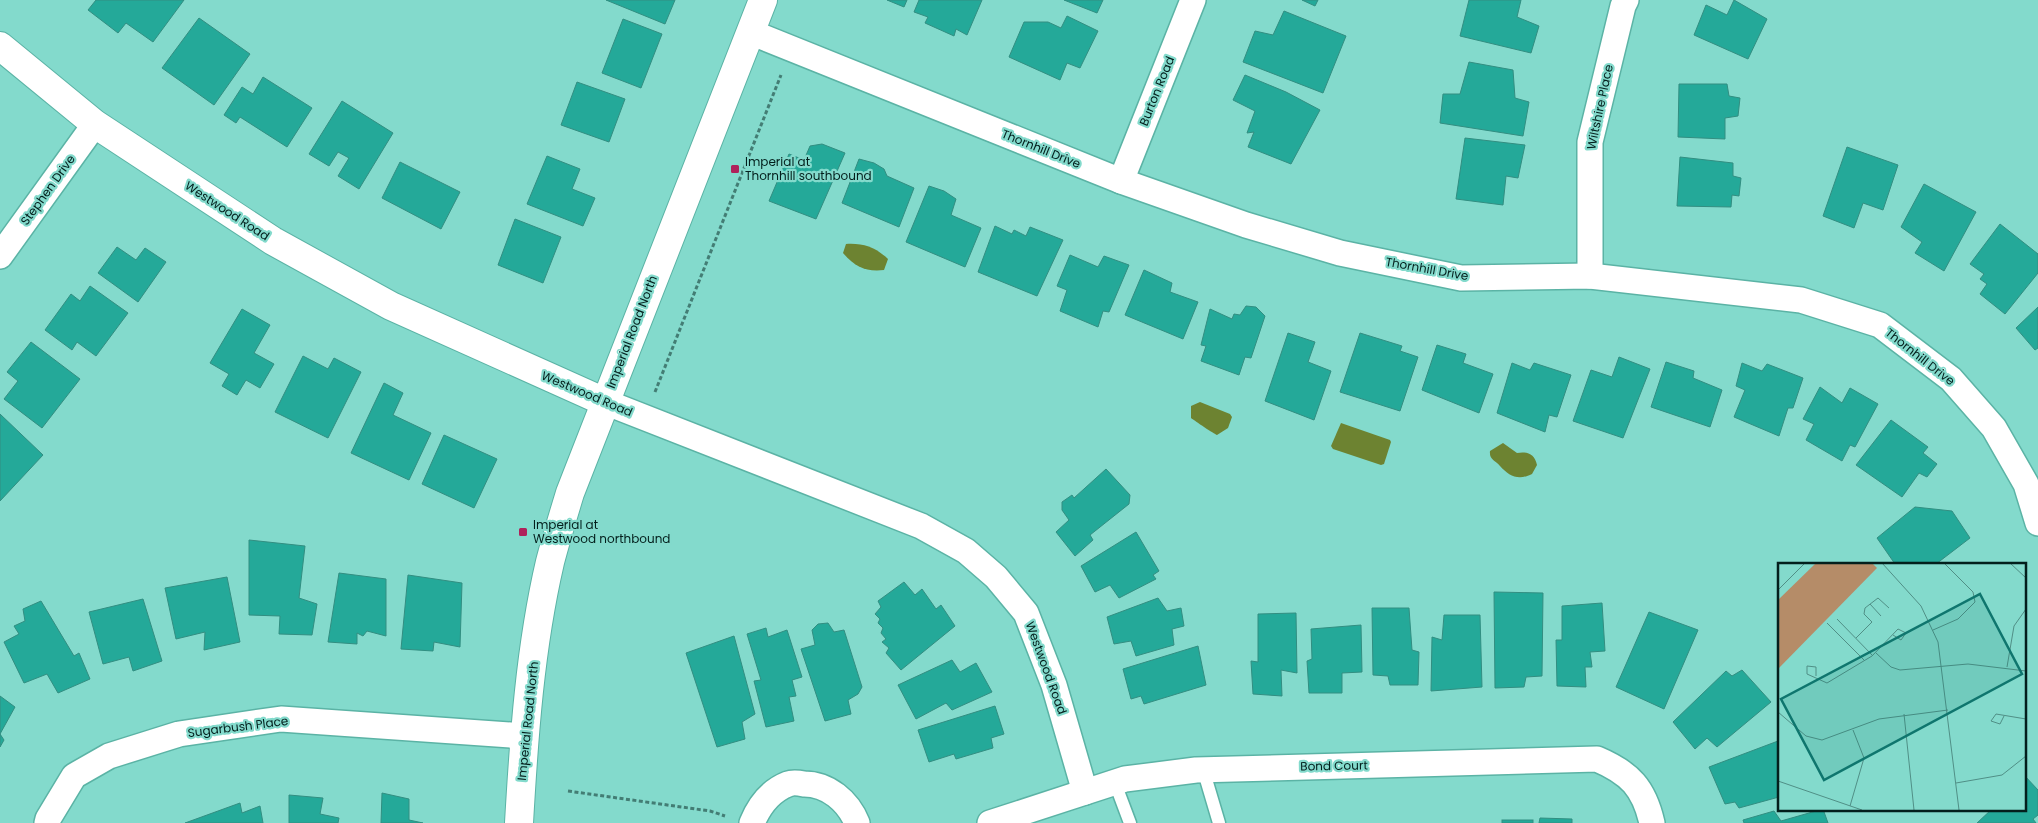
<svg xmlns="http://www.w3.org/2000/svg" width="2038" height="823" font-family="Poppins,sans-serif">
<rect width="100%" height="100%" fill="#83dacc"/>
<g fill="#6d8331">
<path d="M846,244C863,243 875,247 888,259L884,270C866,272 855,267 843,253Z"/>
<path d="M1200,402L1230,414L1232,417L1228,428L1217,435C1214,434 1195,421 1191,418V406Z"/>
<path d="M1341,423L1390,440L1391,442L1384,464L1381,465L1333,449L1331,446Z"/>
<path d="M1503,443L1517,453C1527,451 1535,454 1537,465L1532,474C1518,481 1509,476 1500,466C1495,460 1489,460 1490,451Z"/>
</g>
<g fill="#24a999" stroke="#328e81">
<path d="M96,0H184L153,42L126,23L118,33L88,10Z"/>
<path d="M606,0H675L665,24Z"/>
<path d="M887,0H907L904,7Z"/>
<path d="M919,0H982L967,35L956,29L954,36L925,23L928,17L914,12Z"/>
<path d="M1064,0H1103L1097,13Z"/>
<path d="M1302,0H1318L1315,6Z"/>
<path d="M1469,0H1521L1517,17L1539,26L1531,53L1460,36Z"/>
<path d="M1734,0L1767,19L1748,59L1694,35L1706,5L1727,15Z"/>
<path d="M1284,11L1346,36L1323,93L1243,62L1255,31L1273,35Z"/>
<path d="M1067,16L1098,31L1080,68L1067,63L1060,80L1009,57L1024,22H1048L1061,28Z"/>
<path d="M199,18L250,54L214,105L162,68Z"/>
<path d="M623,19L662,34L641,88L602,73Z"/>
<path d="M1469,62L1513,70L1515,98L1529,102L1523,136L1440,123L1443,94H1460Z"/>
<path d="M1245,75L1286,92L1320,110L1291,164L1248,147L1254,132L1247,133L1255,111L1233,100Z"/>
<path d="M263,77L312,108L287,147L240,117L236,123L224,115L242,87L253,94Z"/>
<path d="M577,82L625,99L609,142L561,125Z"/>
<path d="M1679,84H1727L1729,96L1740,98L1738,116L1725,118V139L1678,137Z"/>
<path d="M342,101L393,133L359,189L338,176L349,158L338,152L329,166L309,154Z"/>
<path d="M1465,138L1525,145L1518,178L1506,176L1503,205L1456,199Z"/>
<path d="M822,144L845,153L816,219L769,201L789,154L804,160L810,146Z"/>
<path d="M1847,147L1898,165L1883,210L1863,203L1854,228L1823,216Z"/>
<path d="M547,156L580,169L572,189L595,198L583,226L527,204Z"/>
<path d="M1680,157L1733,163V176L1741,178L1739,196L1732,195L1731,207L1677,206Z"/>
<path d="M859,159L874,163L884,169L887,176L914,188L899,227L842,203Z"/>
<path d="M400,162L460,192L441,229L382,198Z"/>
<path d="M1924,184L1976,212L1944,271L1915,253L1922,242L1901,227Z"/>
<path d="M929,186L944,191L956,199L951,215L981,228L965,267L906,242Z"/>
<path d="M515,219L561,237L543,283L498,265Z"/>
<path d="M2000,224L2038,254V273L2005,314L1980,294L1987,284L1980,279L1984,274L1970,264Z"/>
<path d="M995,226L1012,234L1014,230L1026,236L1030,227L1063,240L1037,296L978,272Z"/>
<path d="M117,247L136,260L145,248L166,262L138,302L98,273Z"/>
<path d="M1070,255L1098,267L1104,256L1129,265L1109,312L1103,311L1098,327L1060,311L1067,290L1057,286Z"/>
<path d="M1144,270L1172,283L1170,292L1198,302L1183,339L1125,315Z"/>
<path d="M90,286L128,313L96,356L77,342L72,350L45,330L71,294L80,301Z"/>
<path d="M1246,306L1256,307L1265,316L1251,358L1245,357L1239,375L1201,361L1206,346L1201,345L1210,309L1232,319L1234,314L1240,315Z"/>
<path d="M2038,307V348L2035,350L2016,328Z"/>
<path d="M242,309L270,325L254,353L274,364L260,388L246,380L237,395L222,386L229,374L210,363Z"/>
<path d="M1288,333L1315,342L1308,362L1331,371L1314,420L1265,401Z"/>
<path d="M1360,333L1402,346L1400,351L1418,357L1400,411L1340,392Z"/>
<path d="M31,342L80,379L42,428L4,399L18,381L7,372Z"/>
<path d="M1437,345L1466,354L1463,363L1493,374L1479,413L1422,390Z"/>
<path d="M303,356L328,369L334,358L361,372L328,438L275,412Z"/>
<path d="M1619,357L1650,369L1623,438L1573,421L1591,370L1612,377Z"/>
<path d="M1666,362L1694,371L1693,378L1722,390L1710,427L1651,407Z"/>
<path d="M1512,363L1530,370L1534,363L1571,375L1557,417L1549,415L1545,432L1497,413Z"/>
<path d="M1742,363L1762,371L1767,364L1803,378L1793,408H1788L1779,436L1734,417L1745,390L1736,386Z"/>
<path d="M384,383L403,393L393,415L431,433L409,480L351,453Z"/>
<path d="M1820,387L1842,403L1850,388L1878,404L1855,447L1850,445L1842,461L1806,440L1814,424L1803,419Z"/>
<path d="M0,414L43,455L0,501Z"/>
<path d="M1891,420L1928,447L1923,453L1937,464L1927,477L1919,473L1902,497L1856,465Z"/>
<path d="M444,435L497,459L474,508L422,484Z"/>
<path d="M1106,469L1130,495L1129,504L1090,535L1093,540L1075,556L1056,532L1069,520L1062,510V502L1072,495L1074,498Z"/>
<path d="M1915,507L1952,511L1970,538L1936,564H1895L1877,538Z"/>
<path d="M1136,532L1159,571L1153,575L1156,579L1119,598L1110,585L1095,592L1081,566Z"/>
<path d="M249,540L305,546L299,598L317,604L312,635L279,634L280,616L249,615Z"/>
<path d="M339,573L386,579V636L367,631L363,636L357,633V644L328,642Z"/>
<path d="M408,575L462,583L460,647L434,642L433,651L401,649Z"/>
<path d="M227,577L240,642L204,650L205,632L176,639L165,588Z"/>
<path d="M904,582L915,595L922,589L936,609L941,605L955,626L901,670L886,653L889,648L882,642L886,639L881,633L883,628L878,623L880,619L875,614L881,607L878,601Z"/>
<path d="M1494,592L1543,593L1542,676L1526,677L1524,687L1495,688Z"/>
<path d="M1158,598L1167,611L1181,608L1184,626L1172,629L1174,645L1136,656L1131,641L1114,644L1107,617Z"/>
<path d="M143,599L162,661L133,671L129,657L103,664L89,612Z"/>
<path d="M41,601L74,656L79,653L90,679L58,693L47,674L24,683L4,642L19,634L14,626L25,621L23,609Z"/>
<path d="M1602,603L1605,651L1590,652L1592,667H1585L1586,687L1557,686L1556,640H1562V606Z"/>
<path d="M1372,608H1409L1412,650L1419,652L1418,685H1390L1388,676L1373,675Z"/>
<path d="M1649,612L1698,630L1664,709L1616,687Z"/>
<path d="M1296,613L1297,673L1281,670L1282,696L1253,694L1251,661L1258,662V614Z"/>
<path d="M1444,615H1480L1482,687L1431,691L1432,637L1442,640Z"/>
<path d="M828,623L834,632L844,630L862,687L858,694L848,700L851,714L825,721L801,649L815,645L812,630L818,624Z"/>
<path d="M1361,625L1362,672L1342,673V693H1309L1307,661L1312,659L1311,629Z"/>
<path d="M766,628L768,637L787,630L802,677L792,680L796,696L789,697L794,721L766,727L754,681L761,680L747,634Z"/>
<path d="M734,636L755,714L742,722L745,739L717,747L686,653Z"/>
<path d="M1198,646L1206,685L1144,704L1141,696L1131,699L1123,669Z"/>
<path d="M952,660L960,672L976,663L992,692L952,710L946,703L916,719L898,685Z"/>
<path d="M1742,670L1771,702L1717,747L1707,738L1695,749L1673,722L1726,671L1732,676Z"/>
<path d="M0,696L15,707L0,734L4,740L0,747Z"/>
<path d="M995,706L1004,734L991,738L993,748L956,759L954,754L929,762L918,730Z"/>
<path d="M1778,741L1779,797L1739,808L1735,802L1725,804L1709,767Z"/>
<path d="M2024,775L2038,790V815L2033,819L2036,823H1977L1992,809H2024Z"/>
<path d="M382,793L409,799V820L423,823H381Z"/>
<path d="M289,795L323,798L320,814L339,818L338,823H289Z"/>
<path d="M240,803L242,813L260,806L263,823H185Z"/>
<path d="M1823,809L1828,823H1744L1743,820L1774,811L1781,821Z"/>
<path d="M1540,818L1572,819V823H1539Z"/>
<rect x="1502" y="820" width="31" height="3"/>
</g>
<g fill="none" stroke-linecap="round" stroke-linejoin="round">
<defs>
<g id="lane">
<path d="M1203,769L1219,823"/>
<path d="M1115,783L1130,823"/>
</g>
<g id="street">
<path d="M750,32L1121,181L1246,225L1340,253L1461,278L1590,276L1801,300L1880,325L1951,379L1994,428L2026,484L2038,523"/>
<path d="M1121,181L1193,0"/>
<path d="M0,256L95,124"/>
<path d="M1590,276V142L1623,6L1626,0"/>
<path d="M605,402L921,526L966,551L996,577L1026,613L1054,685L1085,792"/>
<path d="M47,823L48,819L74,776L109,756L179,734L281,719L524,736"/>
<path d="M752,823C759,806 770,791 788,784C793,782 799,783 804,784C828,784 848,801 857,823"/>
<path d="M990,823L1125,779L1196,770L1597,759C1630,773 1644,788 1652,823"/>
</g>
<g id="secondary">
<path d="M0,46L95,124L273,241L391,306L605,402"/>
<path d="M519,823C524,736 530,648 550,562C556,539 563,516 570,493L763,0"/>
</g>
</defs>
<use href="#lane" stroke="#5bb3a5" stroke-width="15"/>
<use href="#street" stroke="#5bb3a5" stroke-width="28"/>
<use href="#secondary" stroke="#5bb3a5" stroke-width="30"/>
<g stroke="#437d74" stroke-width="3" stroke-dasharray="4 2.5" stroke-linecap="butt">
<path d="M655,392L781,75"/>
<path d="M568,791L710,811L725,816"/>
</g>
<use href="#lane" stroke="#fff" stroke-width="12"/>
<use href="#street" stroke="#fff" stroke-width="25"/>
<use href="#secondary" stroke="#fff" stroke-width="28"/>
</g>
<g fill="#af225b" stroke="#83dacc" stroke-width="2">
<rect x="730" y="164" width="10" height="10" rx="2.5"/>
<rect x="518" y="527" width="10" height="10" rx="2.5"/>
</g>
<g text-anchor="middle" stroke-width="4.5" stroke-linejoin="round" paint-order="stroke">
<g font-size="12" fill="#031f1c" stroke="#83dacc">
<text transform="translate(1157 91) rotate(-68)" y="4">Burton Road</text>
<text transform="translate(1600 107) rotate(-78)" y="4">Wiltshire Place</text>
<text transform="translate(1041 149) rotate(22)" y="4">Thornhill Drive</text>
<text transform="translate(48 190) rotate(-54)" y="4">Stephen Drive</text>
<text transform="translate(227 211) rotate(33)" y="4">Westwood Road</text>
<text transform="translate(1427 269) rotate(10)" y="4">Thornhill Drive</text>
<text transform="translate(632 332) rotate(-69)" y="4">Imperial Road North</text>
<text transform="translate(1920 357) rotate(38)" y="4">Thornhill Drive</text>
<text transform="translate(587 394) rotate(23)" y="4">Westwood Road</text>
<text transform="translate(1046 668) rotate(70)" y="4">Westwood Road</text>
<text transform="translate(528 721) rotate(-84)" y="4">Imperial Road North</text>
<text transform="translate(238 727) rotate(-7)" y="4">Sugarbush Place</text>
<text transform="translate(1334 766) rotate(-1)" y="4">Bond Court</text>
</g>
<g font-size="12" fill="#031f1c" stroke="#83dacc" text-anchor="start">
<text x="745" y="166">Imperial at<tspan x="745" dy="14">Thornhill southbound</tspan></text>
<text x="533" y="529">Imperial at<tspan x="533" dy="14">Westwood northbound</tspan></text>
</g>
</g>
<g transform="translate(1778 563)">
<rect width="248" height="248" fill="#83dacc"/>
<path d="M38,0H94L99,5L0,106V37Z" fill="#b58c68"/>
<path fill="none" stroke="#508f86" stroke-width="1" d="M104,0L143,43L160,79L181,247M232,0L248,15M0,27L27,0M92,41L103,53M59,56L95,93M49,60L87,98M155,67L180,56L197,39L195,29L166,0M78,75L94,59L86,51L87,45L100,35L111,45M98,90L113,104L122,107L190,101L248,108M229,104L236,63L248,46M38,113V104L29,103V111L49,120L94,93L120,66L128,70L123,77L115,72M0,149L28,173L44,177L101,156L170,147M126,151L136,247M226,153L222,161L213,158L218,151L248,156M0,218L84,247M178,220L224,212L248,193M72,243L86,195L75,167"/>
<path fill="#0f766e" fill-opacity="0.15" stroke="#0f766e" stroke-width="2.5" d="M202,31L244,111L46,217L3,136Z"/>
<rect width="248" height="248" fill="none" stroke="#031f1c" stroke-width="2.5"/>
</g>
</svg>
